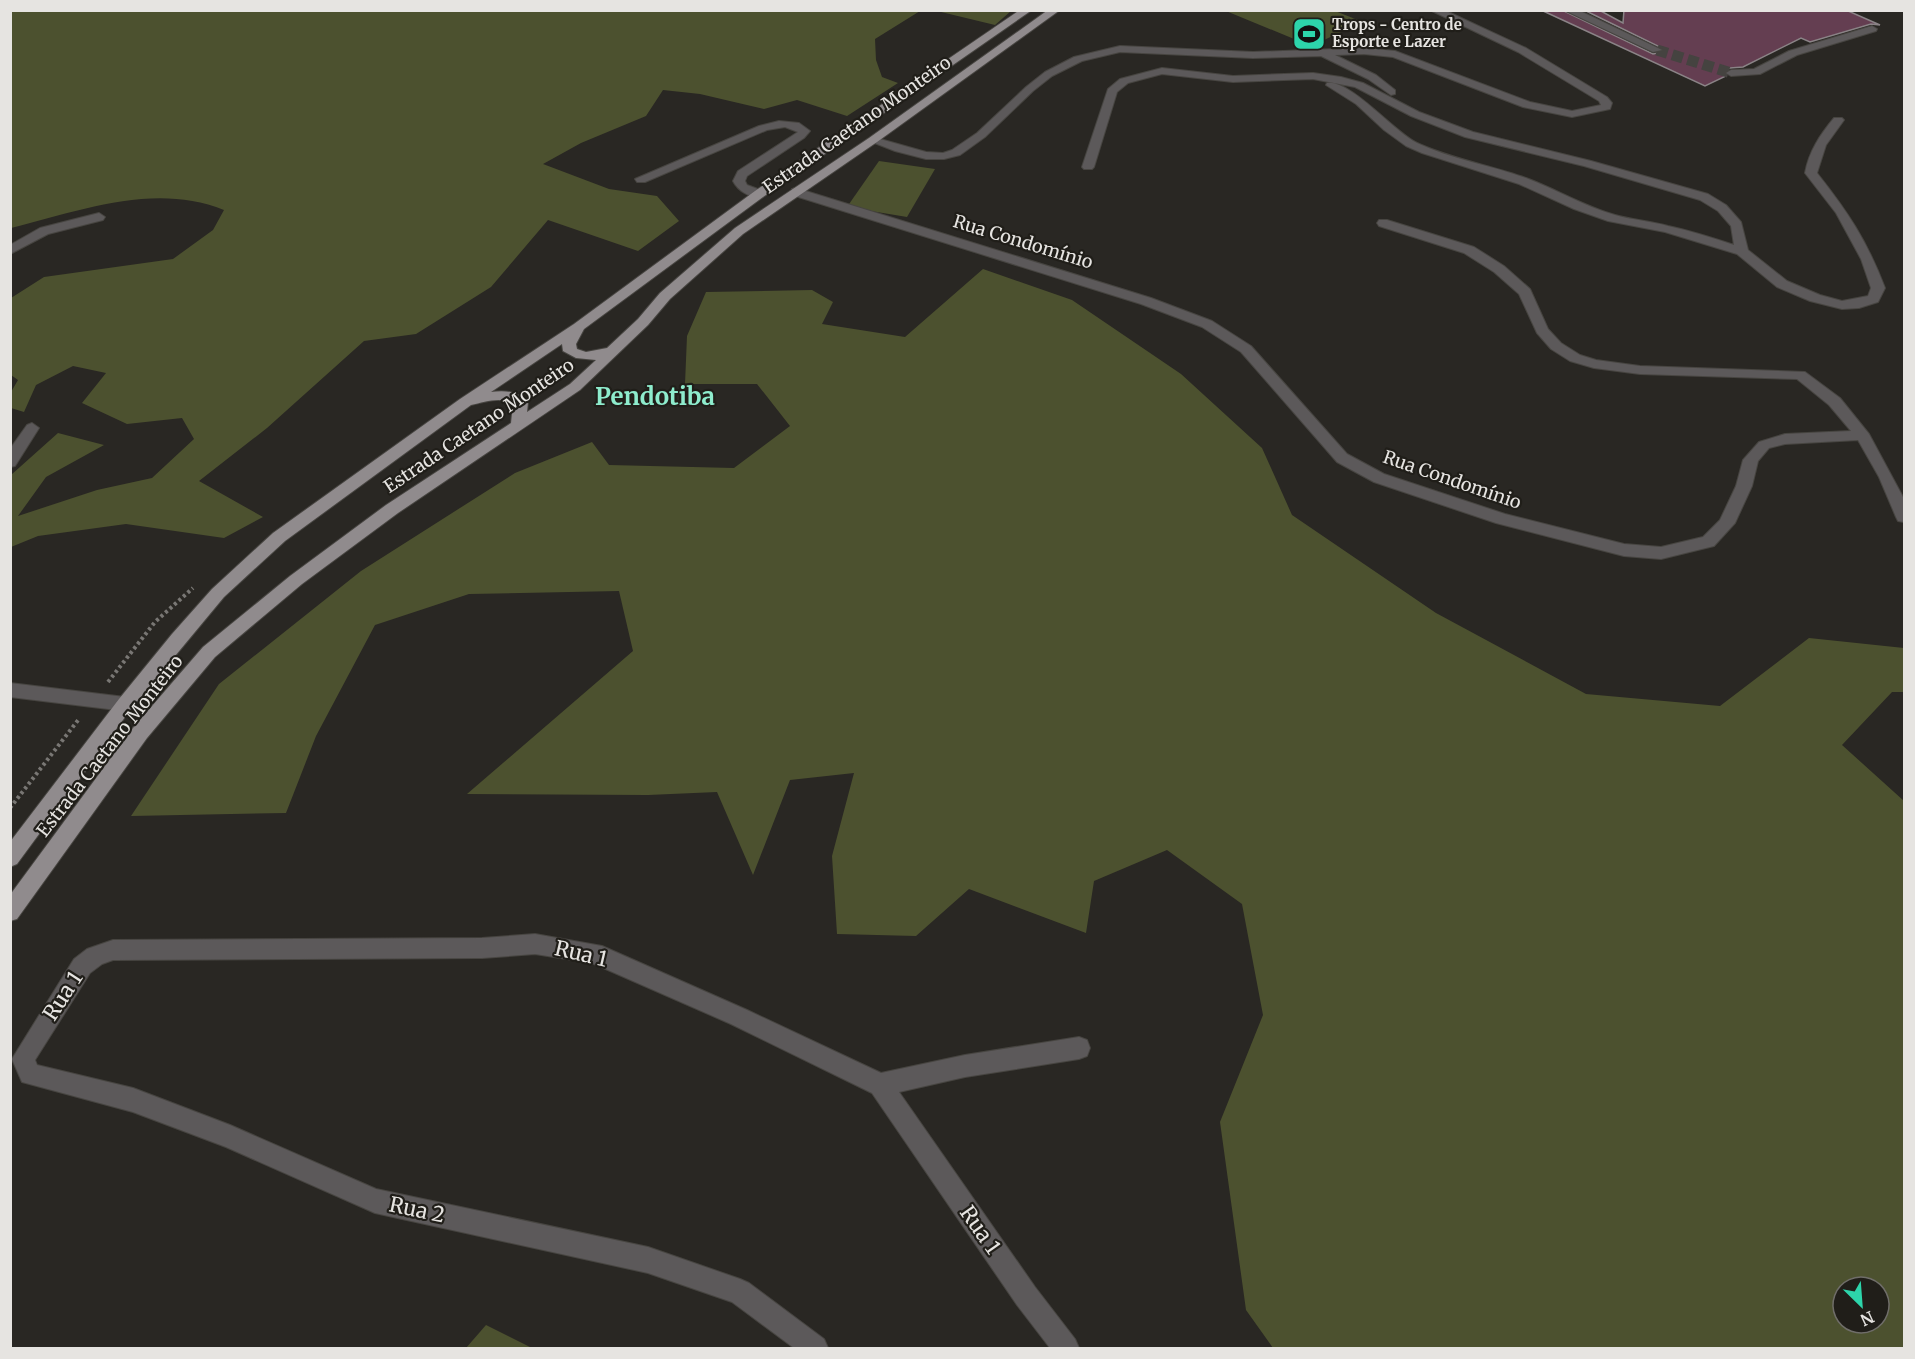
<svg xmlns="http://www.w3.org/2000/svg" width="1915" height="1359" font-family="Merriweather,serif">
<rect width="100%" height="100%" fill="#292723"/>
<g fill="#4c512f" fill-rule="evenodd">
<path d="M11,10H920V11L875,39L876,60L882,77L898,83L847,116L797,100L764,109L700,94L663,90L646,116L581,143L543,164L609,189L657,196L679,221L638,251L548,220L491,287L416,334L364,341L267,428L199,481L263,517L224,538L126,524L38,536L11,547V475L58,433L104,445L46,477L18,516L97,490L152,478L194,439L182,418L127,424L82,403L106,373L73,366L36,385L24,412L11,408V392L18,380L11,375V298L44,277L173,259L213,230L224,210C154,182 80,211 11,228Z"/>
<path d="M937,11L1011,10V11L995,25Z"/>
<path d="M1226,11H1335L1363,22L1311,46Z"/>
<path d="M879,161L935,169L907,217L847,207Z"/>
<path d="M983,269L1072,300L1181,374L1262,448L1292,515L1436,613L1586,694L1720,706L1809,638L1904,648V692H1892L1842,745L1904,801V1348H1273L1246,1310L1220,1122L1263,1015L1242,904L1167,850L1094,881L1086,933L969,889L916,936L837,934L832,856L854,773L790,780L753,875L717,792L648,795L467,794L633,651L619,591L469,594L375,625L316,736L286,813L131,816L219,684L361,571L515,473L592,442L609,465L734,468L790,426L757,384H685L687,336L706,292L812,290L833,302L822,324L905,337ZM1843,1287H1879V1323H1843Z"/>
<path d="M486,1325L532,1348H466Z"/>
</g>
<path fill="#643e51" stroke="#8a8386" stroke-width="1.5" d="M1541,10H1562L1653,54L1662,52L1664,49L1584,10H1599L1623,23L1624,10H1846L1880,25L1871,24L1810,42L1801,38L1743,67L1730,68L1724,72L1726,76L1705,86Z"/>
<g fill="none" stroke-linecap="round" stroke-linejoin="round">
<path stroke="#454340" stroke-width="11" stroke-dasharray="11 5" stroke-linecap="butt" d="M1657,50L1731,73"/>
<defs>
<g id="minor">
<path d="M1430,10H1444L1526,48L1607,97L1612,103L1610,109L1572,117L1523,107L1393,57L1364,54L1335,55L1376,75L1395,90V94L1391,95L1368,79L1321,56L1253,58L1120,52L1082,61L1052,76L1033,91L985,137L960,155L944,159H926L895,151L867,140L873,137L926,152L943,153L952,150L977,133L1026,87L1045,72L1074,57L1120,46L1253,52L1364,48L1395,51L1530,102L1572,111L1601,105L1599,101L1518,52Z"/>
<path d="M1564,10H1578L1662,50L1653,52Z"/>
<path d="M1872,26L1877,29L1876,31L1797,55L1760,74L1731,76L1726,73L1731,70L1754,69L1789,51Z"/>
<path d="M1162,68L1233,76L1313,73L1341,77L1363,83L1419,112L1473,132L1591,161L1708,194L1726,205L1741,222L1748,250L1787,281L1820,295L1842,301L1868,296L1871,288L1861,259L1836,213L1805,173C1809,151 1820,135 1834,118H1842L1844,120L1826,145L1817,173C1848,212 1867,241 1885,288L1878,302L1859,308L1842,309L1810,301L1777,287L1737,254L1665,232L1608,221L1574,209L1519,184L1422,153L1406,146L1384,130L1356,104L1326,85L1327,83C1350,79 1394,132 1417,143C1451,159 1490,165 1526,178C1556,189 1583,206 1615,215C1632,220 1651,221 1668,226C1691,231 1713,238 1734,245L1731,226L1718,211L1700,200L1584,166L1465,137L1411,116L1355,87L1313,79L1233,82L1162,74L1128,83L1117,92L1094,167L1092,169H1084L1082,167L1108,89L1120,79Z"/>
<path d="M779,121L799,123L810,131L804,138L747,176L745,181L747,185L763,191V197C751,199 738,191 733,181L738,171L798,132L785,127L767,130L645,182H637L635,179L759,126Z"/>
<path d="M796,188L1151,298L1212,321L1251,346L1347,454L1384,474L1505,514L1624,544L1661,547L1703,537L1720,520L1736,486L1743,460L1759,442L1785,434L1851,431L1829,405L1797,379L1640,374L1594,368L1570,361L1551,349L1537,333L1519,294L1494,272L1464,253L1379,226L1377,223L1379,220H1387L1474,247L1504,266L1530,289L1548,329L1561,343L1580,355L1596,360L1640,366L1805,372L1840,398L1869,434L1904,499V522L1898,521L1896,517L1879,477L1858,440L1785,444L1769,448L1758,461L1752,486L1735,523L1714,546L1661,559L1624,556L1496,523L1374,482L1337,462L1241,352L1202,327L1141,304L792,195V189Z"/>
<path d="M99,213L105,217L103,220L48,234L10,254V245L40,228Z"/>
<path d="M32,423L39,428L15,466L10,467V449L27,425Z"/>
<path d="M10,683L125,697L131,699L134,704L131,709L125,711L10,697Z"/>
<path d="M535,934L602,946L747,1010L881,1073L965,1055L1079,1037L1087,1040L1090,1048L1087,1056L1079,1059L965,1077L899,1092L1035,1287L1075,1339L1079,1348H1050L1017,1305L872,1093L731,1024L592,963L535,954L482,958L113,960L102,964L90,973L35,1060L37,1065L133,1088L230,1125L376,1189L648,1247L740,1279L749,1283L824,1339L828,1348H794L732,1302L648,1273L375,1213L226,1147L133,1112L22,1082L12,1059L74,959L87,949L113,940L482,938Z"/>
</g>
<path id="major" d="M1020,10H1032L763,197L584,329L576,344L577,349L586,352L607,348L638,319L660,293L735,228L869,138L1048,10H1060L877,142L743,234L670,299L648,325L580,390L398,513L302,584L215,657L147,738L17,919L10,921V895L133,728L203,647L290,576L386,505L511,423L513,404C501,396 485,402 471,405L285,541L224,597L131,709L17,864L10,867V842L119,699L172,634L212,589L273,533L460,399L574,324L755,191ZM562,344L563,351L576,358L596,360L570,384L527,412L528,403C519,391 505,390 491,392Z"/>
</defs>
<use href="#minor" stroke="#474541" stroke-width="2"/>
<use href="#major" stroke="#474541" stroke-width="2"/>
<g stroke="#797774" stroke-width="4" stroke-dasharray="3 3" stroke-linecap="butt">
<path d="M108,682L155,622L193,588"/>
<path d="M10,808L79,719"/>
</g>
<use href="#minor" fill="#5c595a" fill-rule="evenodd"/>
<use href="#major" fill="#908b8d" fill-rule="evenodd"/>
</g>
<defs>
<symbol id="stadium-square" viewBox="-11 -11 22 22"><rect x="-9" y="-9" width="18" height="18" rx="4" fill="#2dd5ab" stroke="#201e19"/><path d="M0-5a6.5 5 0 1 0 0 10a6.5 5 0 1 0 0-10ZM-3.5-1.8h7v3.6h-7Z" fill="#111"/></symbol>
</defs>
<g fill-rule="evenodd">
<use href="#stadium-square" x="1290" y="15" width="38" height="38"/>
</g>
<g text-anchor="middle" stroke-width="4.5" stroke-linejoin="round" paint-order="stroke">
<g font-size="15" font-weight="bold" fill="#e6e4e1" stroke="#201e19" text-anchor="start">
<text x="1332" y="30">Trops - Centro de<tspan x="1332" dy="17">Esporte e Lazer</tspan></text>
</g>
<g font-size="18" fill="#e6e4e1" stroke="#201e19">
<text transform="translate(857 125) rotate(-35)" y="6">Estrada Caetano Monteiro</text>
<text transform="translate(1023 242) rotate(17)" y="6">Rua Condomínio</text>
<text transform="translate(479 426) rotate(-34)" y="6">Estrada Caetano Monteiro</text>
<text transform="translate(1452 480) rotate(19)" y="6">Rua Condomínio</text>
<text transform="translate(110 746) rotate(-52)" y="6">Estrada Caetano Monteiro</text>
</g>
<g font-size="21" fill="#e6e4e1" stroke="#201e19">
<text transform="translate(581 954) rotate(13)" y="7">Rua 1</text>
<text transform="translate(63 996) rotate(-57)" y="7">Rua 1</text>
<text transform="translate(417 1210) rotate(12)" y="7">Rua 2</text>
<text transform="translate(980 1230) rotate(55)" y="7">Rua 1</text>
</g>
<g font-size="24" font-weight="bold" fill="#8eeccd" stroke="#201e19">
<text x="655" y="405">Pendotiba</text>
</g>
</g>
<rect width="1915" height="1359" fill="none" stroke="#e6e4e1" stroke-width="24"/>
<g transform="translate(1861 1305) rotate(155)"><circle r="28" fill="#201e19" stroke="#6f6d69" stroke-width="1.5"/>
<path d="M0-4.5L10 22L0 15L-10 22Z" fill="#2dd5ab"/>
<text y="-9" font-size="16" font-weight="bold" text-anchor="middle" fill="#e6e4e1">N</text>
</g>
</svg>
